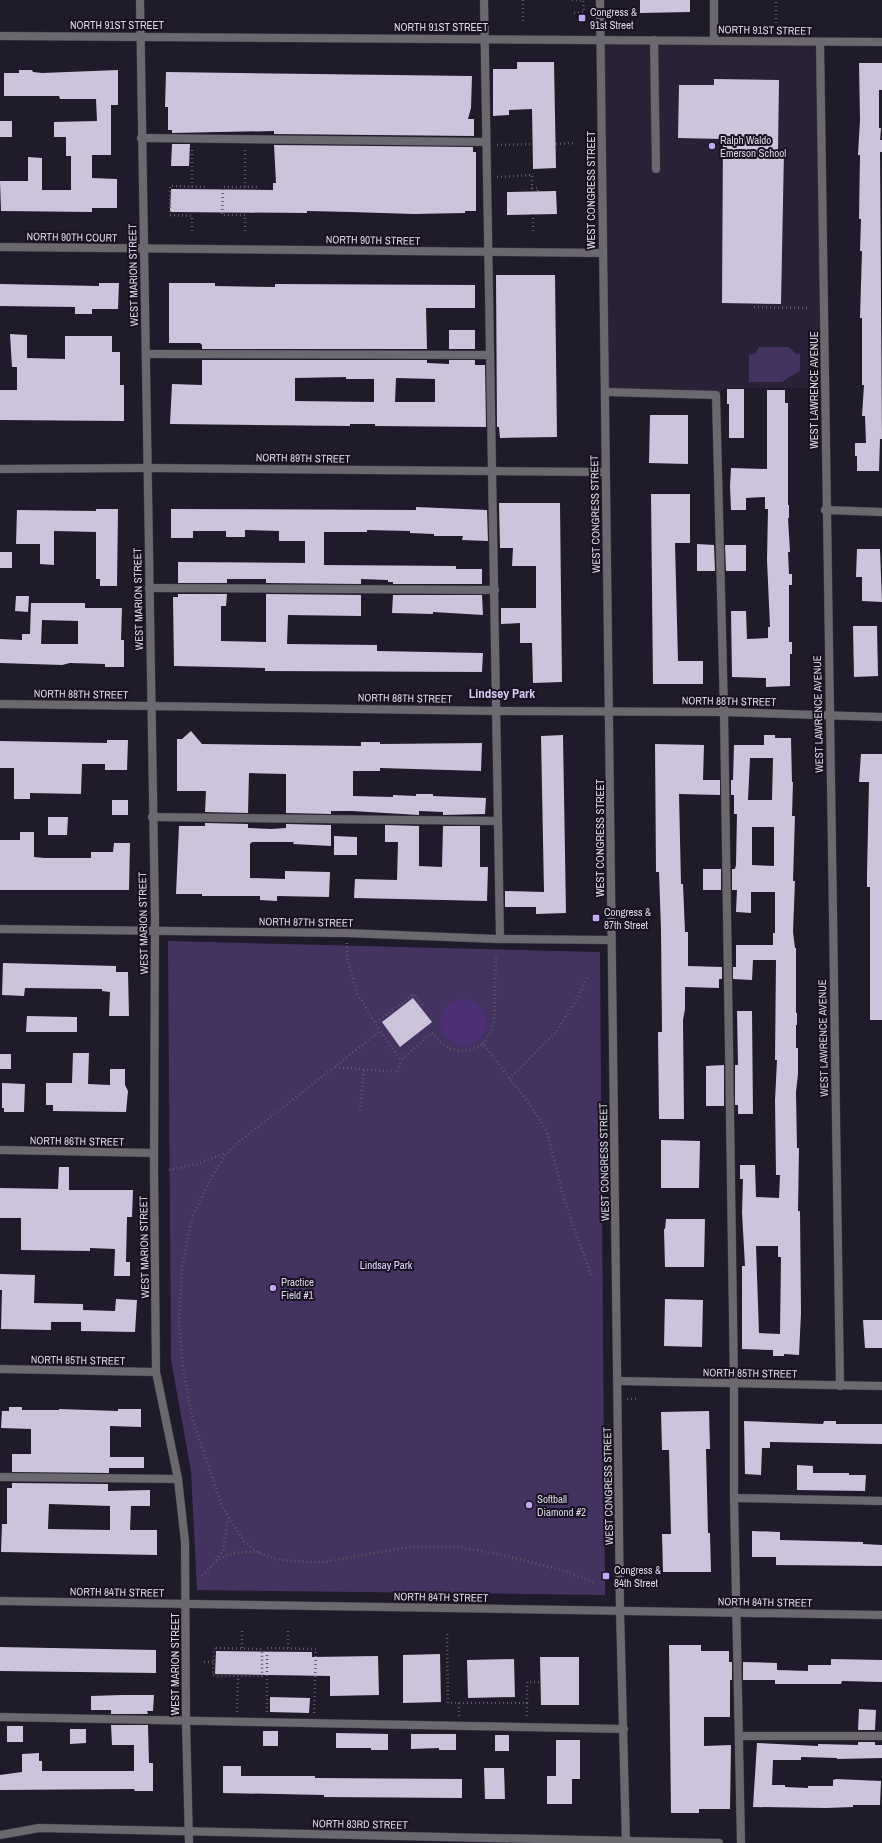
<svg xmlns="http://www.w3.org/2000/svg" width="882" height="1843" font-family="'Archivo Narrow',sans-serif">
<rect width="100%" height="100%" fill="#201b2a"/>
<path fill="#292237" d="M601,39L820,42L825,388H726L716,395L605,392Z"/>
<g fill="#443361">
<path d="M759,347H789L796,354H800V371L789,377L782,382H749V355L755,354Z"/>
<path d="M168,941L600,952L605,1595L197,1590L191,1471L171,1360Z"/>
</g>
<circle fill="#4c3174" cx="463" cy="1022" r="23"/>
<g fill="#cbc4da" fill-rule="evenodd">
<path d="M640,0H690V12L640,13Z"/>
<path d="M517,62H554L556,168L533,169L532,109L509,110V115L493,116V69H517Z"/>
<path d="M859,63H882V90H879V128H881L880,140H882V152H880L882,439H880L879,471H857V456H855V443H866L865,416H862L864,385H862V318H860L862,251H860L861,219H859L860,155H858L860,120Z"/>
<path d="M19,70H32L33,72L42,73L118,70V105H111V155H92V178L117,179V208H92V212L1,211L0,181H28V157L42,158V190H71V156H66V137H54V122L97,121L96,99H60L59,96H4V73H19Z"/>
<path d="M166,72L472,76L471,108L468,119H474V136L274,134V131L172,133V130H168V107H165Z"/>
<path d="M714,79L779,80L778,151H784L781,304L722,303L723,139L678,138L679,85H714Z"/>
<rect x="0" y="121" width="12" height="16"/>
<path d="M172,144H190L189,166H171Z"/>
<path d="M274,145L473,147V152H476V211H465V213L413,214L351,212L307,211V213L170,212L171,189L273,190V183H276Z"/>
<path d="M556,191L557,214L507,215V192Z"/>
<path d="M496,275H555L557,437L500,438L499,427H497Z"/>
<path d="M99,283H119L118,309H92V314H75V307L0,306V284L99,286Z"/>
<path d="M169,283H215V286L275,287V284L475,285V308H426L427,349H202V345L200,343H169Z"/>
<rect x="449" y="330" width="26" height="19"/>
<path d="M10,334L27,335V358L65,359V336H112V352H120V385H124V421L0,420V390H17V367H12Z"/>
<path d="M202,360H427V363L449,364V360H475V365H485L486,427L375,426V424H350V426L170,424L172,384L202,385ZM346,377V379H374V402L295,401V378ZM396,378L435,379V402H395Z"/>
<path d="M727,389H744V438H729V404H727Z"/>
<path d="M767,390H785V403H788V505H789V518H788L790,552H788L789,574H792V585H789V642H792V654H790V686L766,687V678L732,677L731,611H746L747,639L768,638V627H770L767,560L768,509H765V497L746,498V510H731L730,486L731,468L767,469Z"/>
<path d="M650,415H688V464L649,463Z"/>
<path d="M651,494H690V543H675L678,661H703V684H653Z"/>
<path d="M499,503H560L562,682L533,683L532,643H520V623L501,624V608H536V566H512L513,548H500Z"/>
<path d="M416,507L487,510L488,541L462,540L463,536H434V534L410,533V531L367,530V532H324V565L456,566V569H482V584H393V582H388V580L361,579V584L266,583V579H227V583H178V562L305,563V541H279V531L245,530V537H226V531H193V538H171V509L416,510Z"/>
<path d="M96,509H118L117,586H100V579H96V532L54,531V565L40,564V544H16L17,510L96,511Z"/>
<path d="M697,544L714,545L715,571H697Z"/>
<path d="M725,545H746V571H726Z"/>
<path d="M857,549H880L882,602L862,601V577H856Z"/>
<rect x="0" y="552" width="12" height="16"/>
<path d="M178,594H227L226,606H221V641L266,642V594L361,595V616L288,615L287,644L377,645V651L483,653L482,672L265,671V668L174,666L173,597H178Z"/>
<path d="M393,595H482L483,615L433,612V614L392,613Z"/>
<path d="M16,596H29L28,612L15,611Z"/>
<path d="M31,603H85V608H122L121,640H124V667H105V664L70,663L62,665L0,663V639L22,640V634H30ZM42,620L78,621V644H41Z"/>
<path d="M853,626H877L878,676L854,677Z"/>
<path d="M191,731L202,744L361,746V742H380V744L482,743L481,771L380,768V771H353V796L393,797V795L416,796V794H433V796L486,798L485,814L443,815V812L419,811V815L352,811H331V814L286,813V774L249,773L248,813L205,812L206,791H177V739H182Z"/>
<path d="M563,735L566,913L536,914V907H505V891L544,892L541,736Z"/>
<path d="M764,735H775V738H791L792,782H793L792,816H795L793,881H795L793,932L795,948H796V1013H797V1025H796V1048H798V1074L796,1092L797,1148H799L798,1211H800L801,1313L799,1355L784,1354V1356H773V1350L742,1349V1266H745L742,1213L743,1179H740V1165H755L756,1197L779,1198L780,1175H776L775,1100L777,1060H775L776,960H753L752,980L733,979V967H736V945H773V933H775V892H751V913L736,912L737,890H732V869H735L736,865L737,814H734V795H731V780H733L734,745H764ZM750,758H773L772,800H748ZM752,827H774V866L752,865ZM756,1246H778V1257H781L780,1334L759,1333Z"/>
<path d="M107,740H128L127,770H105V764H82L81,794L30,793V799H14V768H0V741L107,743Z"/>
<path d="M655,744L704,745L703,780H720V795L679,794L681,884H683L685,932H688V966L722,967V979H719V988L685,987V1009L683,1020L684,1119H659L658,1032H662L661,930L659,872H656Z"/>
<path d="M861,754H882V1020H870V887H867V874L869,782H859Z"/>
<rect x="112" y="800" width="16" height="15"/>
<path d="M48,817H68L67,835H48Z"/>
<path d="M205,823L248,824V828L271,829L286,828V824L331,825V846L293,844L294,842H252L250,844V878L285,879V871L330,872L329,897L277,896V901L260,900V896H202V894H176L179,826H205Z"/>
<path d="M385,825L419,826V866L442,867L443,826H480V867H488L487,901L354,898L355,879L397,880L398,842H385Z"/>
<path d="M20,832H34V857L45,858H91V852H113L114,843H130L129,890H0V840H20Z"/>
<path d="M334,836L357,837V855H334Z"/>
<rect x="703" y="869" width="18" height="21"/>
<path d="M3,963L116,966V972H128L129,1016H109L110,992L102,991V989L25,988L24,996L2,995Z"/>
<path d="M413,998L432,1022L400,1047L382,1022Z"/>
<path d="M737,1011H752L753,1114H738V1105H735V1065H738Z"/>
<path d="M27,1016L77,1017V1032H26Z"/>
<path d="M73,1053H89L88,1084L110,1085V1069H125V1085L128,1091L126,1112L53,1111V1105H46V1083H72Z"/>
<rect x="0" y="1054" width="11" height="15"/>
<path d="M724,1065V1106H706V1066Z"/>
<path d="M2,1083L25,1084L24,1112H4V1108H2Z"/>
<path d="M661,1140L700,1141L699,1188H661Z"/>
<path d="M59,1167H69V1190H133L132,1217H127L126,1262H130V1276H114L115,1249L90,1248V1251L21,1250V1218H0V1188L58,1189Z"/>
<path d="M666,1219H705L704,1267H665L664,1229H665Z"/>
<path d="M0,1274L35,1275L34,1303L83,1304V1310L115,1311L116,1299L137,1300L135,1332L81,1331V1322H51V1330L1,1329L2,1290H0Z"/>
<path d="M665,1299L703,1300L702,1347L664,1346Z"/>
<path d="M863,1320H882V1348H865Z"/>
<path d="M9,1407H22V1410H59V1409L118,1411V1409H141V1427L110,1426V1457H144V1468H109V1473L12,1472V1454H31V1429L1,1428L2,1411H9Z"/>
<path d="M709,1411L710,1449H706L708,1533H710L711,1572H663L662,1534H671L669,1450H662L661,1412Z"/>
<path d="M744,1421L823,1424L824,1421H836V1424H882V1444L770,1442V1448H762L761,1475L745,1474Z"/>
<path d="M797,1465L813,1466V1473H849V1475H866L865,1491L797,1490Z"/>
<path d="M12,1483L108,1484V1491L150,1490V1506H131L130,1530H157V1555L1,1552L2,1524H7V1488H12ZM49,1504L110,1506V1530L48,1529Z"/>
<path d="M752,1531L780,1532V1540L863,1542V1544L882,1545V1566L776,1565V1557H752Z"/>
<path d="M669,1645H701V1651H729V1662H732V1680H730V1717H704V1746L731,1745L730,1809H699V1813H671Z"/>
<path d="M0,1647L156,1650V1673L0,1671Z"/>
<path d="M216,1651L312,1652V1657L378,1656L379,1695L330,1696V1676L215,1674Z"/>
<path d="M440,1654L441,1702L403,1703V1655Z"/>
<path d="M540,1657H579V1705H541Z"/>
<path d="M514,1659L515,1697L468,1698L467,1660Z"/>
<path d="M831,1659L882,1660V1682L842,1681L841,1684H775V1680H743V1662L777,1663V1670L808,1671V1665H831Z"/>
<path d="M122,1695H154L153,1711H147L148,1714H111V1710H91V1696Z"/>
<path d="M270,1697L310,1698L309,1713L270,1712Z"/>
<path d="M859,1709L876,1710L875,1730H858Z"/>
<path d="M111,1725H148L149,1763H153V1791H135L134,1789L0,1790V1775L22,1772V1754L39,1753V1761H42V1771H134V1745H112Z"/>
<rect x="7" y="1726" width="16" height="16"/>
<path d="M70,1729H86V1743L70,1744Z"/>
<rect x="263" y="1731" width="15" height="15"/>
<path d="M336,1733L388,1734V1750H371V1748H336Z"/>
<path d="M411,1734H456V1750H439V1748L411,1749Z"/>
<rect x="495" y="1735" width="14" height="16"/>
<path d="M556,1740H580V1779H572V1804H547V1776H556Z"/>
<path d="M858,1742H875V1745H882V1758L837,1759V1758L801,1757V1760H773L772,1785H785V1787L808,1788V1786H833V1780L836,1779L881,1781L880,1805H853V1807L826,1808L753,1807L757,1743L818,1746V1744L858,1745Z"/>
<path d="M223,1766H241V1776H315V1778L462,1779V1798L324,1797V1795L223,1793Z"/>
<path d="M484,1768H504L505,1799H485Z"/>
</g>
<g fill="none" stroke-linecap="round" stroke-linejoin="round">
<defs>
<g id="service">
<path d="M484,0L500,939"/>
<path d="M714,0V40"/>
<path d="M654,40L656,169"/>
<path d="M141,138L486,142"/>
<path d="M146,354L490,355"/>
<path d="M605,392L716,395L724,712L734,1384V1498L741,1843"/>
<path d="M149,588L495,590"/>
<path d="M152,817L498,821"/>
<path d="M0,1477L178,1479"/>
<path d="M734,1498L882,1501"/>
<path d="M0,1717L624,1729"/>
<path d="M740,1736H882"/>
</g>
<g id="minor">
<path d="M140,0L155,918L154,1170L156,1372L178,1479L185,1542L186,1721L189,1843"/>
<path d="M0,36L882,42"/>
<path d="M820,42L840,1386"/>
<path d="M0,247L602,253"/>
<path d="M0,469L148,468L605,472"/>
<path d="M825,510L882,512"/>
<path d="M0,704L496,711L724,712L882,717"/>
<path d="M0,929L346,933L497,939L611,940"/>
<path d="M0,1150L154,1153"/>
<path d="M0,1369L156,1372"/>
<path d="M619,1381L882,1386"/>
<path d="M0,1835L39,1828L719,1843"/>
</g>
<g id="tertiary">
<path d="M600,0L620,1610L626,1843"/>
<path d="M0,1601L882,1615"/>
</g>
</defs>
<use href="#service" stroke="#3a3644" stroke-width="9"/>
<use href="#minor" stroke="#3a3644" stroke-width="9"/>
<use href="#tertiary" stroke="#3a3644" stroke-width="9"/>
<g stroke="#5d5866" stroke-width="2.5" stroke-dasharray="1 3" stroke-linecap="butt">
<path d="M523,0V21"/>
<path d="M572,0H583L584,12L572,13"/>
<path d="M776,23V0"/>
<path d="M556,144L574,143"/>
<path d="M497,145L532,144"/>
<path d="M245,150V187"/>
<path d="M497,177L532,175V188H538V191"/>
<path d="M192,187V149"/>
<path d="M533,214V233"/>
<path d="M192,231V216L170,215V186L206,187"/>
<path d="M245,231V215H222L223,187H258"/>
<path d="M754,307L807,308"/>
<path d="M347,943V958L357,993L380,1031"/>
<path d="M376,1022L414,994L424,1007"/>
<path d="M483,1044L491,1032L494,1023L496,956"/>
<path d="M335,1067L398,1072L401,1060"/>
<path d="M509,1079L557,1031L578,997L587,978"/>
<path d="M360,1111L364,1069"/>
<path d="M169,1170L197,1164L226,1153"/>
<path d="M591,1275L564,1199L547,1132L529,1103L483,1044C460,1056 449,1052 432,1033L401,1060L380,1031L235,1145L223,1158L210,1180L193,1215L182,1267L179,1323L183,1368L193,1421L222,1506L244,1541L259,1553L280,1560L309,1562H324L410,1547H458L503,1555L564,1571L595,1583"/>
<path d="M627,1399H636"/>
<path d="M216,1560L223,1550L228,1518"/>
<path d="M202,1576C222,1554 230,1551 259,1552"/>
<path d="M288,1631V1649"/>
<path d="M447,1634L448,1703H527V1682H540"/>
<path d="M216,1648L260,1649L262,1650V1676H215L213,1675L214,1649Z"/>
<path d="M242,1648V1630"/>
<path d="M204,1662H214"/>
<path d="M459,1703V1716"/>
<path d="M527,1703V1717"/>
<path d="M237,1712L238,1677"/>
<path d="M267,1712V1648L316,1649L314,1713"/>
</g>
<use href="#service" stroke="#6b6870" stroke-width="8"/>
<use href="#minor" stroke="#6b6870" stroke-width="8"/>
<use href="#tertiary" stroke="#6b6870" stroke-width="8"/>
</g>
<g fill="#c2a8f2" stroke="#171121" stroke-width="1.5">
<rect x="578" y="14" width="8" height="8" rx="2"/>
<circle cx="712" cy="146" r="4"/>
<rect x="592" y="914" width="8" height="8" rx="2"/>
<circle cx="273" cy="1288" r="4"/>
<circle cx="529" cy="1505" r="4"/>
<rect x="602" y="1572" width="8" height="8" rx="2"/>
</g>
<g text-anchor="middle" stroke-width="4" stroke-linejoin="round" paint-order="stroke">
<g font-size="11" fill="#ddd9e4" stroke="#171121" text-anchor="start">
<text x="590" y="16">Congress &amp;<tspan x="590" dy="13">91st Street</tspan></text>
<text x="720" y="144">Ralph Waldo<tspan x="720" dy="13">Emerson School</tspan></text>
<text x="604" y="916">Congress &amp;<tspan x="604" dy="13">87th Street</tspan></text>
<text x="281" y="1286">Practice<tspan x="281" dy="13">Field #1</tspan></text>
<text x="537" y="1503">Softball<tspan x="537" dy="13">Diamond #2</tspan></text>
<text x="614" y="1574">Congress &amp;<tspan x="614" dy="13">84th Street</tspan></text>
</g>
<g font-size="11" fill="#ddd9e4" stroke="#171121">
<text x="117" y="29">NORTH 91ST STREET</text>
<text x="441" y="31">NORTH 91ST STREET</text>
<text transform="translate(765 30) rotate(1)" y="4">NORTH 91ST STREET</text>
<text transform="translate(591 190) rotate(-90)" y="4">WEST CONGRESS STREET</text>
<text transform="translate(72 237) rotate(1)" y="4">NORTH 90TH COURT</text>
<text transform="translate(373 240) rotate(1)" y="4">NORTH 90TH STREET</text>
<text transform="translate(133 275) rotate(-91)" y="4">WEST MARION STREET</text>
<text transform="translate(814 390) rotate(-90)" y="4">WEST LAWRENCE AVENUE</text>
<text transform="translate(303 458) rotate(1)" y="4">NORTH 89TH STREET</text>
<text transform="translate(595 514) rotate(-91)" y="4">WEST CONGRESS STREET</text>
<text transform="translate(138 599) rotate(-91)" y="4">WEST MARION STREET</text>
<text transform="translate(81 694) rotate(1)" y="4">NORTH 88TH STREET</text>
<text transform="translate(405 698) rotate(1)" y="4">NORTH 88TH STREET</text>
<text transform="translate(729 701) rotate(1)" y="4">NORTH 88TH STREET</text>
<text transform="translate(818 714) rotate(-91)" y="4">WEST LAWRENCE AVENUE</text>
<text transform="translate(600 838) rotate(-90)" y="4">WEST CONGRESS STREET</text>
<text transform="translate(306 922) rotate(1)" y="4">NORTH 87TH STREET</text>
<text transform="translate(143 923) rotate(-91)" y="4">WEST MARION STREET</text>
<text transform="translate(823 1038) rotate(-91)" y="4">WEST LAWRENCE AVENUE</text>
<text transform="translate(77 1141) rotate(1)" y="4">NORTH 86TH STREET</text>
<text transform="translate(604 1162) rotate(-91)" y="4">WEST CONGRESS STREET</text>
<text transform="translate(144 1247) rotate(-91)" y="4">WEST MARION STREET</text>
<text transform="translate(78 1360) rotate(1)" y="4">NORTH 85TH STREET</text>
<text transform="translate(750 1373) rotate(1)" y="4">NORTH 85TH STREET</text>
<text transform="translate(608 1486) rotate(-91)" y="4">WEST CONGRESS STREET</text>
<text transform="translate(117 1592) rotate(1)" y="4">NORTH 84TH STREET</text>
<text transform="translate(441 1597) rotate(1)" y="4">NORTH 84TH STREET</text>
<text transform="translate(765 1602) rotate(1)" y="4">NORTH 84TH STREET</text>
<text transform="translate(175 1664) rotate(-90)" y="4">WEST MARION STREET</text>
<text transform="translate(360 1824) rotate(1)" y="4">NORTH 83RD STREET</text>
</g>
<g font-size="11" fill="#e3d6fe" stroke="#171121">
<text x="386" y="1269">Lindsay Park</text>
</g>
<g font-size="13" font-weight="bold" fill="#d9cbf5" stroke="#171121">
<text x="502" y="698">Lindsey Park</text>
</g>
</g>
</svg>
